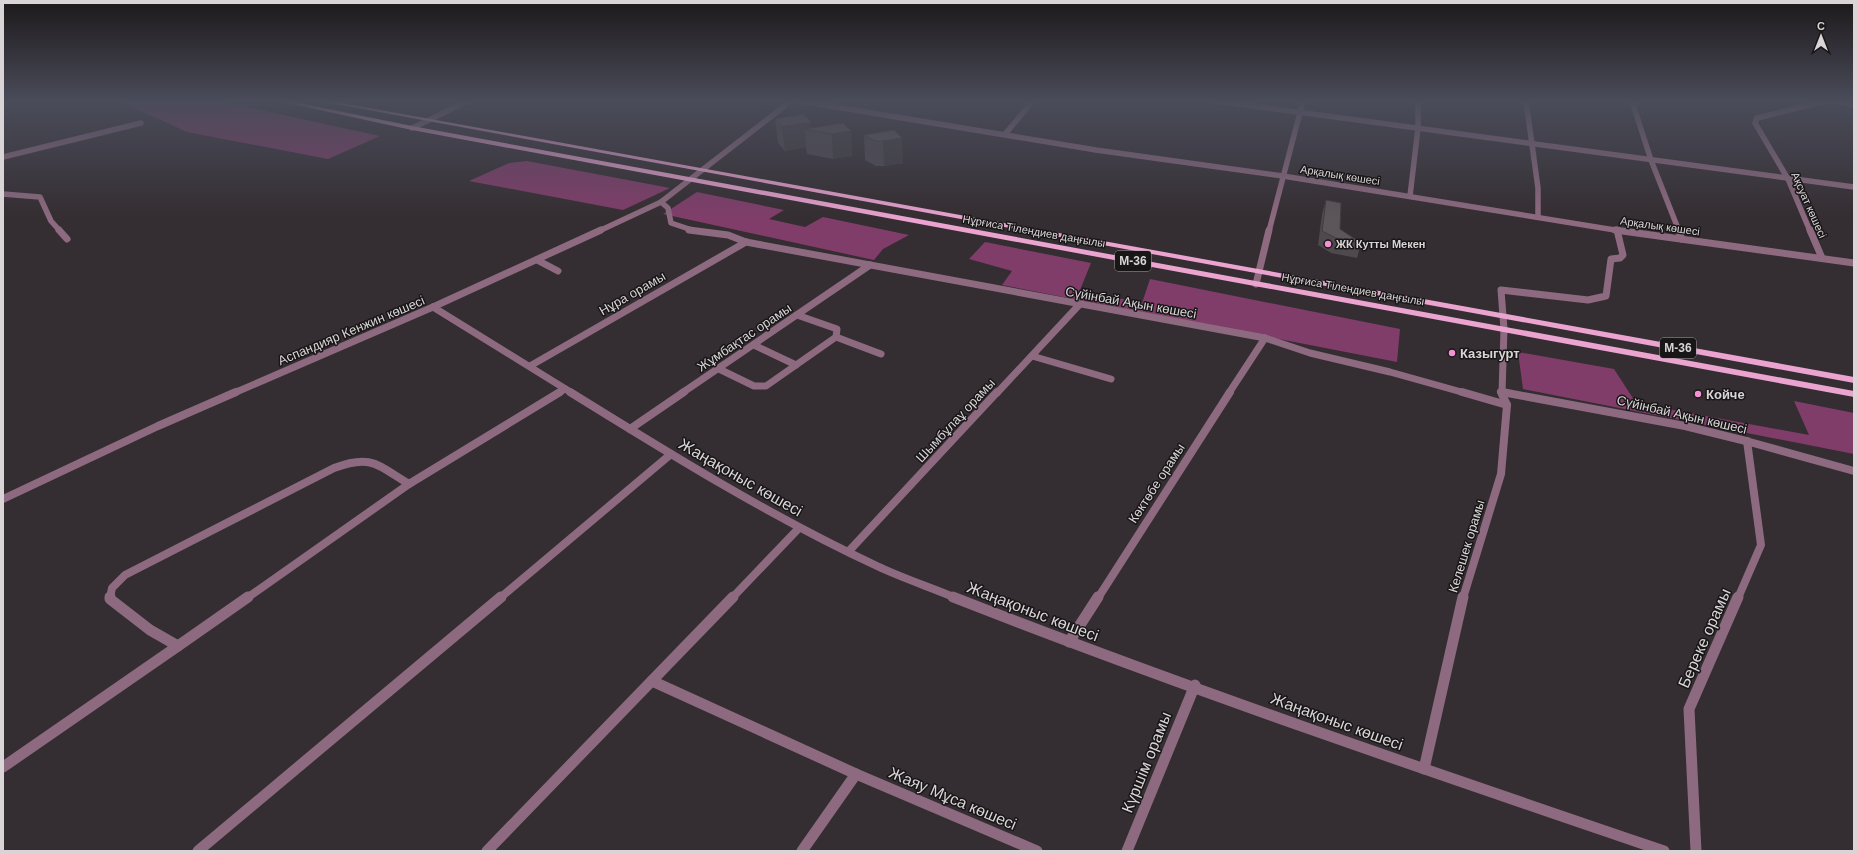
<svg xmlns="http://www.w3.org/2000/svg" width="1857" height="854" font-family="Arial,sans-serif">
<rect width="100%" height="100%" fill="#342d31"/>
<g fill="#813d6a">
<path d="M119,101H220L380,136L328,159L187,132Z"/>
<path d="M527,161L670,188L623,210L469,181L509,163Z"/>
<path d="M697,192L784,210L769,219L805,227L823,217L909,235L883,249L874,260L663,214Z"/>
<path d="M985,242L1091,263L1080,290L1142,303L1150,279L1400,329L1397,362L1002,285L1012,271L969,259Z"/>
<path d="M1518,352L1614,369L1636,403L1809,435L1794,401L1854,413V454L1523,389Z"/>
</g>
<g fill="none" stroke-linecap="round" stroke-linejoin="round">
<g stroke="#8d6a7f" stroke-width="5.5">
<path d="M800,101L1096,150L1283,176L1621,231"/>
<path d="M1217,101L1854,187"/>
<path d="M1526,101L1538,188V217"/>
<path d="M1632,101L1651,160L1679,231"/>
<path d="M1838,101L1854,106"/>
<path d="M412,128L427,121"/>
<path d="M1005,134L1033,101"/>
<path d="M3,157L141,123"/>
<path d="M3,194L40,197L51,221L60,231"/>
<path d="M1410,196L1418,128V101"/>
<path d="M661,202L668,208L671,223L695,231"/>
<path d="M599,231L661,202L791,101"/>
<path d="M1269,231L1303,101"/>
<path d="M1810,231L1788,179L1755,123L1757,118L1826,101"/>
</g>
<g stroke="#8d6a7f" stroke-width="7">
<path d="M59,230L67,239"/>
<path d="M689,230L728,235L746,242L1265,338L1310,353L1390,372L1465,393"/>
<path d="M1615,230L1854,263"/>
<path d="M1678,230L1682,239"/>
<path d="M1810,230L1822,258"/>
<path d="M537,260L558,271"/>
<path d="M1256,284L1269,230"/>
<path d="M433,307L572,393"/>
<path d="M836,337L881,354"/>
<path d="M754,345L796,365"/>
<path d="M1032,356L1111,379"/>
<path d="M530,366L746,242"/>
<path d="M719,369L754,386H766L836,337L837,329L797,315"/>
<path d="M1501,392L1508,393"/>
<path d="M234,393L433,307L601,230"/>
<path d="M558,393L565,389"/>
<path d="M682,393L870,265"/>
<path d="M997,393L1079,305"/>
<path d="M1229,393L1265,338"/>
<path d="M1502,393L1504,329L1501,290L1588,300L1606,296L1611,259L1620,258L1623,255L1617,230"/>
</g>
<g stroke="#8d6a7f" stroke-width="8">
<path d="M570,392C670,454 770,516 877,566C902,578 930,587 956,598"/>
<path d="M1462,392L1507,405"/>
<path d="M1502,392L1685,426L1746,441L1854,471"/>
<path d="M630,429L684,392"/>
<path d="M3,499L158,426L236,392"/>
<path d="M849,551L997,392"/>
<path d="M110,598L112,588L125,575L334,468C372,454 377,465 409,484L560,392"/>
<path d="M247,598L409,484"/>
<path d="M500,598L671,454"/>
<path d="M732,598L799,528"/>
<path d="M1098,598L1230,392"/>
<path d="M1463,598L1501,474L1507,405L1501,392"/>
<path d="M1738,598L1761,545L1747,441"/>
</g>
<g stroke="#8d6a7f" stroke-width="11">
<path d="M953,597C1188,689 1426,770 1664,851"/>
<path d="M1069,642L1098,597"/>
<path d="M178,646L248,597"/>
<path d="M652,681L856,774L1037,851"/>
<path d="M3,767L178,646L150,630L110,599V597"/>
<path d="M1424,769L1463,597"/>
<path d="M198,851L501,597"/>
<path d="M487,851L733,597"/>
<path d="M802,851L856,774"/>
<path d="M1127,851L1195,685"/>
<path d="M1696,851L1689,709L1738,597"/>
</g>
<path stroke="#8d6a7f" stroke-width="5.5" d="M427,121L467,101"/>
<g fill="#eba3d0" fill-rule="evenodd">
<path d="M278,101H289L412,126L1854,391V397L412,130Z"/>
<path d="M319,101H331L1854,377V383Z"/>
</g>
</g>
<g fill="#4f494d">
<path d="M775,119L811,128L851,131L852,156L833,159L807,154L806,147L785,151L778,143Z"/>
<path d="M894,130L903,163L884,166H876L865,160L864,135Z"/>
<path d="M1326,200L1340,229L1361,243L1357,258L1331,253L1318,245L1322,214Z"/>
</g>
<g fill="#403c3e">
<path d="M811,122V130L805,129L806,147L785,151L782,127Z"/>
<path d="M851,131L852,156L833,159L832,134Z"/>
<path d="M902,138L903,163L884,166L883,141Z"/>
</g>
<g fill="#5c5559" stroke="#403c3e">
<path d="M803,114L811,122L782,127L775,119Z"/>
<path d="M843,123L851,131L832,134L805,129Z"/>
<path d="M894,130L902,138L883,141H875L864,135Z"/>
<path d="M1326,200L1341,203L1340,229L1361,243L1336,238L1322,231Z"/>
</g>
<linearGradient id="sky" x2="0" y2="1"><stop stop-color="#1d191b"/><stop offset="0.46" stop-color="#4a4c5a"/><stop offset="1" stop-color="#4a4c5a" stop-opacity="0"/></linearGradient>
<rect width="1857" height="220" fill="url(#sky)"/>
<g fill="#f591d2" stroke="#191618" stroke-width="1.5">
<circle cx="1328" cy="244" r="4"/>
<circle cx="1452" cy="353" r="4"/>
<circle cx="1698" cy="394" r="4"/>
</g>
<g text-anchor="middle" stroke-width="3" stroke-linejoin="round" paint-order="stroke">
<g font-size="11" fill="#d9d5d7" stroke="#191618">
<text transform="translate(1340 175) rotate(9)" y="4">Арқалық көшесі</text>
<text transform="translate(1809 205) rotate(66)" y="4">Ақсуат көшесі</text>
<text transform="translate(1660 226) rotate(8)" y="4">Арқалық көшесі</text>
<text transform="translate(1034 231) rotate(10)" y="4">Нұрғиса Тілендиев даңғылы</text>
<text transform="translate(1353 289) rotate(10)" y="4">Нұрғиса Тілендиев даңғылы</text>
</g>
<g font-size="11" font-weight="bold" fill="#d9d5d7" stroke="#191618" text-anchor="start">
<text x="1336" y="248">ЖК Кутты Мекен</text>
</g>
<g fill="#191618" stroke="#9f9c9e" stroke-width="1">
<rect x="1115" y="251" width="36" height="20" rx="3"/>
<rect x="1660" y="338" width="36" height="20" rx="3"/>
</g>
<g font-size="12" font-weight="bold" fill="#d9d5d7">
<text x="1133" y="265">M-36</text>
<text x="1678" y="352">M-36</text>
</g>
<g font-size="13" fill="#d9d5d7" stroke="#191618">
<text transform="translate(632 293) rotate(-30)" y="5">Нұра орамы</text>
<text transform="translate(1131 302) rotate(10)" y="5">Сүйінбай Ақын көшесі</text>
<text transform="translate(351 330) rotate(-23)" y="5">Аспандияр Кенжин көшесі</text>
<text transform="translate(744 337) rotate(-34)" y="5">Жұмбақтас орамы</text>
<text transform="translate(1682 414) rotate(13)" y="5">Сүйінбай Ақын көшесі</text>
<text transform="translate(955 420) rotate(-47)" y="5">Шымбұлаұ орамы</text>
<text transform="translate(1156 483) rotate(-57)" y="5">Көктөбе орамы</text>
<text transform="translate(1466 546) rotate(-73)" y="5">Келешек орамы</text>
</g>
<g font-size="13" font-weight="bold" fill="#d9d5d7" stroke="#191618" text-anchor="start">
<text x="1460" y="358">Казыгурт</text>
<text x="1706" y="399">Койче</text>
</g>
<g font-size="16" fill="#d9d5d7" stroke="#191618">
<text transform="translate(741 477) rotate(30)" y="6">Жаңақоныс көшесі</text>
<text transform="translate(1033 611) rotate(21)" y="6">Жаңақоныс көшесі</text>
<text transform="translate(1704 638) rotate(-66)" y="6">Береке орамы</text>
<text transform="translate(1337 721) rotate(20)" y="6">Жаңақоныс көшесі</text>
<text transform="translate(1146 762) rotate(-68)" y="6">Күршім орамы</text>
<text transform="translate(953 798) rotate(23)" y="6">Жаяу Мұса көшесі</text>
</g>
</g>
<rect width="1857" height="854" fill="none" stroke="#d9d5d7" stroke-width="8"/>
<g transform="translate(1821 36)" stroke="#191618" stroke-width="3" paint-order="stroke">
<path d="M0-3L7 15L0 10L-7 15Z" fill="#d9d5d7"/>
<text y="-6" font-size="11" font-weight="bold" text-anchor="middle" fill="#d9d5d7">С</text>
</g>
</svg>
